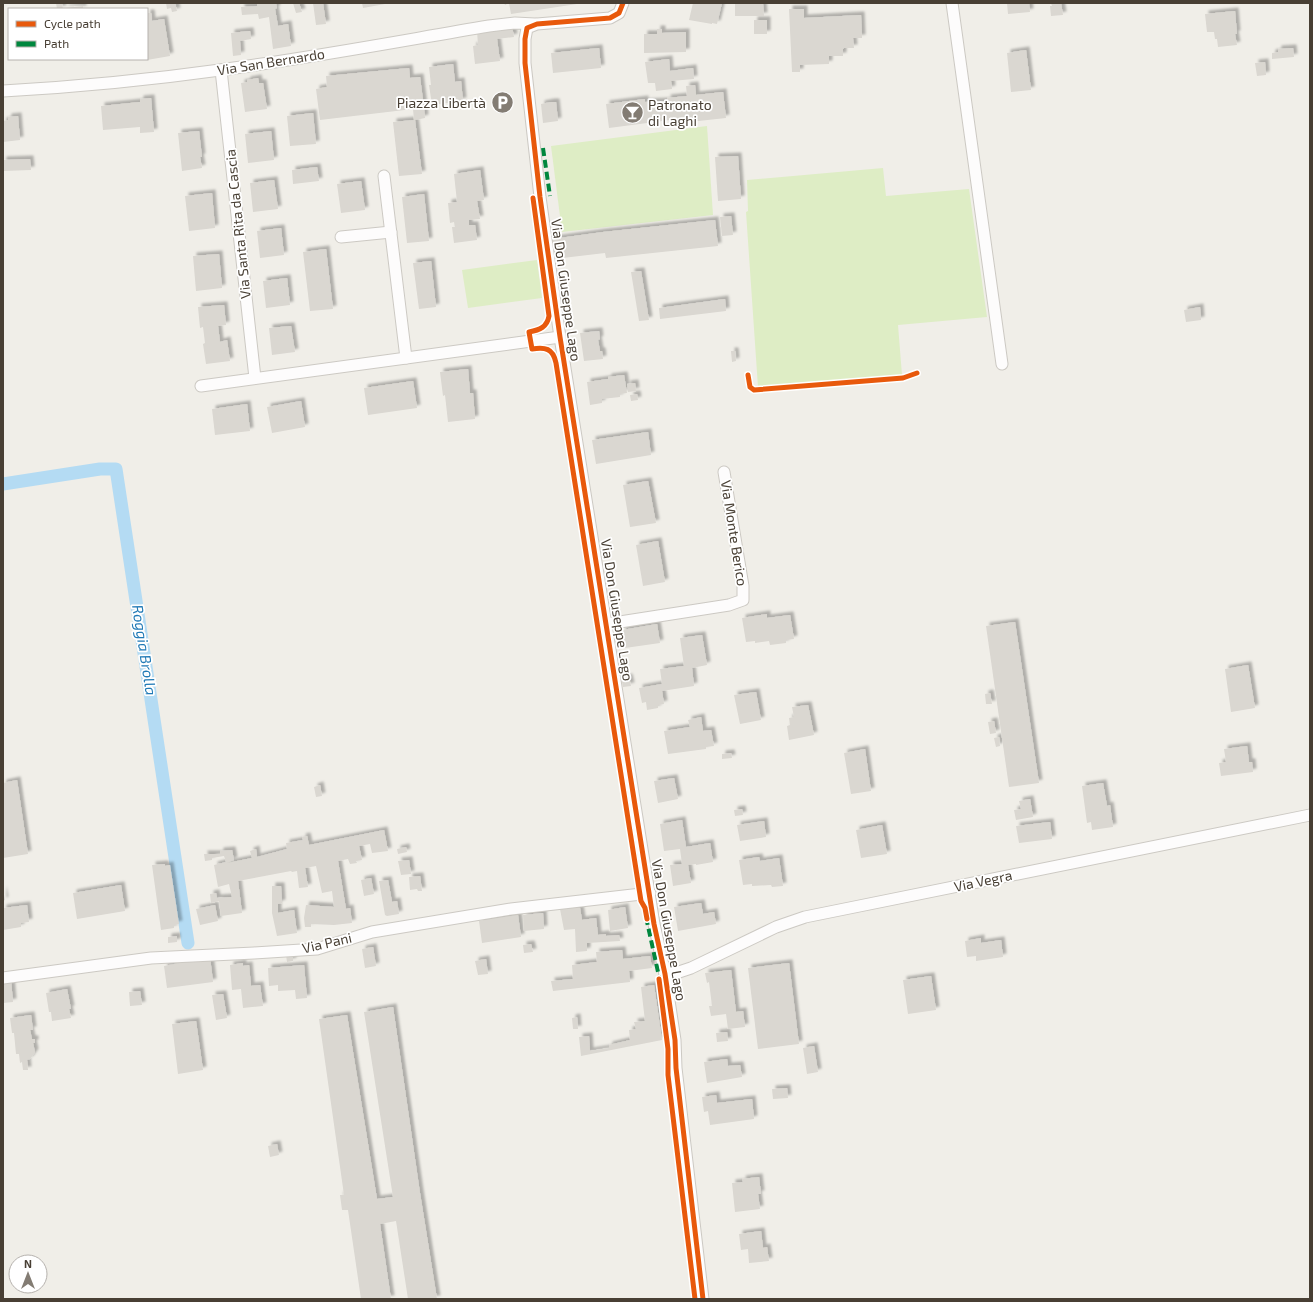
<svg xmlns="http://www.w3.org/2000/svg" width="1313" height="1302" font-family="'Exo 2',sans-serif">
<defs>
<filter id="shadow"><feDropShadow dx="3.5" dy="-3.5" stdDeviation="1" flood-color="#0004"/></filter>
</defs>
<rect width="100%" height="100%" fill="#f0eee8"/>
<g fill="#deedc5">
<path d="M707,126L713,215L562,232L551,146Z"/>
<path d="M883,168L886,196L969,189L987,317L898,325L902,375L758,387L746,212L748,211L747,180Z"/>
<path d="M537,260L542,298L468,308L462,270Z"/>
</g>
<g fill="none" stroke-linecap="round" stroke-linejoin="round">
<path stroke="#b4dbf3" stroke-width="13" d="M3,484L100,469H116L188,943"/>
</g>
<g fill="#dad7d1" filter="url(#shadow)">
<path d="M56,3H62L63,9H57Z"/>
<path d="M166,3H175L177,11L172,12L171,8L167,9Z"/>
<path d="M257,3H276L277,8L275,9L278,26L288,24L291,46L273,49L269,17L259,19L258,14L242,15L241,7L257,6Z"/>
<path d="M293,3H299L302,12L296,13Z"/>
<path d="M313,3H323L326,24L316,25Z"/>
<path d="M362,3H385V4L363,8Z"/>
<path d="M504,3H577V4L511,14L509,3L505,5Z"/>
<path d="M693,3H722L717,24L712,23V24L689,20Z"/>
<path d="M735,3H763L764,16H735Z"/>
<path d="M1007,3H1029L1030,12L1008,14Z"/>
<path d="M1051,3H1061L1063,15L1051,16L1050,6H1052Z"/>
<path d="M83,6V9H65V8Z"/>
<path d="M789,9H804V18L861,15L862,38H853L854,48H844L843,49V56H829V64L800,65V72H792Z"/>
<path d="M1235,11L1237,34H1235L1237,45L1218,47L1217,39H1215L1214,32H1207L1205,14Z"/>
<path d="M147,13H151L152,21L164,19L170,56L147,60Z"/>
<rect x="754" y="20" width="13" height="14"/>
<path d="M512,26L514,37L497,39L500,61L475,64L473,46L478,45L477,31Z"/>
<path d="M657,29H662V33L686,32V52L644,53V34H657Z"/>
<path d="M249,31H250L251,39L240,41L241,55L233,56L231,33Z"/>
<path d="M599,48L601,68L553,73L551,53Z"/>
<path d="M1293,48L1294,57L1272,59V53L1278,52V49Z"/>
<path d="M1026,50L1031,90L1011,92L1007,53Z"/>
<path d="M669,59L670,71L693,68L694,79L671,81L672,89L656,91L655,83H648L645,62Z"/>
<path d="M1265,62L1266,75L1257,76L1255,63Z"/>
<path d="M453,64L455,82L461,81L463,101L432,105L429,85H431L429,67Z"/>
<path d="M409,68L410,78L420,77L424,108L425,118L415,120L422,174L399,176L393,122L414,120L413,109L320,120L316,89L327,87L326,76Z"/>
<path d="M258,78L259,83H263L267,109L245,112L241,83L247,82V80Z"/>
<path d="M695,85L696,95L723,92L726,118L671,124L670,120L609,128L606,104L645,99V102L668,101L667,98L687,96L686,86Z"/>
<path d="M151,98L154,132L140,133V127L103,130L101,106L140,102V99Z"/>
<path d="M551,102H556L558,121L543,123L541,104Z"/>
<path d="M313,113L316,144L290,146L287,116Z"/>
<path d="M18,116L20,140L3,142V121L8,120V117Z"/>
<path d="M199,131L202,157H200L202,168L182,171L178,133Z"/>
<path d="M271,131L274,160L248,163L245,134Z"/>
<path d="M738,156L741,199L718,201L715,157Z"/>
<path d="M30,159L31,170L3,171V160Z"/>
<path d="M317,167L319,181L293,184L292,170Z"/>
<path d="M480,170L484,200L477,201L480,219L469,220V225H475L477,240L454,243L452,227H455L454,222L450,223L448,203L457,202L454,174Z"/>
<path d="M274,180L278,209L253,212L250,183Z"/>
<path d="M361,181L365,210L341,213L337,184Z"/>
<path d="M212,193L215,228L189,231L185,196Z"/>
<path d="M424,194L429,241L407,243L402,197Z"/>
<path d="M731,216L733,235L722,236L720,217Z"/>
<path d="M715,220L718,246L606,258L605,253L554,259L552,239L603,232Z"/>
<path d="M281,228L284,255L260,258L257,231Z"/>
<path d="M326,249L333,309L310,311L303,252Z"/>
<path d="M219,254L222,288L196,291L193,256Z"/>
<path d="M431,261L436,307L419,309L413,263Z"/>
<path d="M641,271L649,320L639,321L631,272Z"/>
<path d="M287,278L290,305L266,308L263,281Z"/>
<path d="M725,299L726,311L660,319L659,308Z"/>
<path d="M224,305L226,325L218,326L220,342L227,340L230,361L206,364L203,344L205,343L203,327L200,328L198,307Z"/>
<path d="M1200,307L1201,320L1186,322L1184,310Z"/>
<path d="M291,326L295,352L272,355L269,328Z"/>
<path d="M599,331L600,339L598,340L600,351H602L603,359L584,361L580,333Z"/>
<path d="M731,351H735L736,361L732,362Z"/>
<path d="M468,369L470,393H473L475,419L448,422L445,395L443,396L440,372Z"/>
<path d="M624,375L627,393L620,394V397L602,399V403L590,405L587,382L608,379V377Z"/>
<path d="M413,381L417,408L368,415L364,388Z"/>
<path d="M635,383L636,391L628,392L627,384Z"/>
<path d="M637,394L638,400L631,401L630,395Z"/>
<path d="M301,401L305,427L272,433L267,407Z"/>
<path d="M247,404L250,431L215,435L212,409Z"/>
<path d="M648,432L651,455L596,464L592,440Z"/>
<path d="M648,481L656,523L630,527L623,485Z"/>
<path d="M658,541L665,582L643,586L636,545Z"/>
<path d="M767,614V618L790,615L794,639L786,640V643L770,645L769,641L755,643V641L746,642L742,618Z"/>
<path d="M1015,622L1039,783L1009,787L986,626Z"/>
<path d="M657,624L660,643L625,648L622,630Z"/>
<path d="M702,635L707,665L692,668L694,686L662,691L664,704L658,705V708L647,710L646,702L642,703L639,688L662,684L660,669L684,666L680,638Z"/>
<path d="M1248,665L1255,708L1231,712L1225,669Z"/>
<path d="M625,676L626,678L629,677L631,686L623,687L621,677Z"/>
<path d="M756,692L761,720L740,724L734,695Z"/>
<path d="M990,693L992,704H986L985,694Z"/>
<path d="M808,705L814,735L789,740L787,726L790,725L789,718L794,717L792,707Z"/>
<path d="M701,717L703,731L711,730L714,746L706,747V749L668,754L664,731L690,727L688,720Z"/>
<path d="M994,721L996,733L990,734L988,722Z"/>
<path d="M999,737L1000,746L996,747L994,738Z"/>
<path d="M1247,746L1249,762H1252L1253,772L1221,776L1219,763L1226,762L1224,749Z"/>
<path d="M865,749L871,791L851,794L844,753Z"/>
<path d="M731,753L732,758L722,759V754Z"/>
<path d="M674,778L678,799L658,803L654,781Z"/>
<path d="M17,780L28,854L3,858V783Z"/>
<path d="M1103,783L1107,806L1110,805L1113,827L1092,830L1091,822L1087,823L1082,786Z"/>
<path d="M320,785L322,796L316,797L314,787Z"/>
<path d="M1030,799L1033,817L1016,820L1014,810L1021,809L1019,801Z"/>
<path d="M742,809L743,815L735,816L734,810Z"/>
<path d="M682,820L686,847L710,843L713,862L696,865V864L688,865L691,883L673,886L670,865L682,864L680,849L664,851L660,824Z"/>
<path d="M764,821L766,837L740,841L737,825Z"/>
<path d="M1050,822L1052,839L1019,843L1016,826Z"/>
<path d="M882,825L887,854L861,858L856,830Z"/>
<path d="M384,830L388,851L372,853L370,844L359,846L362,860L356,861L357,863L350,864L348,859L338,861L346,909L350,908L352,923L334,925L311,924V927H305L304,918L306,905L334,907L332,891L322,893L316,866L305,868L308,887L299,888L297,871L292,872L291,871L238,881L242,913L221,916L219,901L211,903L210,894L216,893L217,898L232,897L229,884L218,887L214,865L226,862L224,856L212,858V860L205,861L204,854H220V851L232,850L234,860L227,863L252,858L250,851L256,849L257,857L287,849L286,843L303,840L302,837L307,836L309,845Z"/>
<path d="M406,847L407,852L398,854L397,849Z"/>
<path d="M759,857L760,861L779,858L783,886L772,887L771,885L752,886V884L743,885L739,860Z"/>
<path d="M409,860L411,874L401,875L398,861Z"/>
<path d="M165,864V866L170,865L179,924L174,925V928L161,930L152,865Z"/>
<path d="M420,876L422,891H418L417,889L410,890L409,877Z"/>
<path d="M371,878L374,894L364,896L361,880Z"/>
<path d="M388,880L392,902L397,901L399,914L387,916L385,915L379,881Z"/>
<path d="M121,885L125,911L77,919L73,893Z"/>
<path d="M272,886H281L282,903L278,904V913L294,910L297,933L277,936L272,913Z"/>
<path d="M3,889L5,900L3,901Z"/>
<path d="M701,903L703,914L714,912L716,924L678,931L674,907Z"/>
<path d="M27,905L29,922L21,923V927L3,930V908Z"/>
<path d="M215,905L218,921L200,925L196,909Z"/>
<path d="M575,907L580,908L582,920L596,918L598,935L606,934V936L619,935L620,941L587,943V951L576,952L575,929L564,930L560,909Z"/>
<path d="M625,907L628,928L610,931L608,910Z"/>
<path d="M543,913L544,929L524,931L523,915Z"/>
<path d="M518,915L521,937L482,943L479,921Z"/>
<path d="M177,936V942L168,943V937Z"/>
<path d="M981,938V943L1001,940L1003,957L976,961V956L967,957L965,941Z"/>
<path d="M531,944L533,952L524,953L523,945Z"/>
<path d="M373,947L376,966L365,968L362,949Z"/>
<path d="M622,950L623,959L650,956L652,968L629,971L630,982L553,991L551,981L573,979L572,965L597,962L596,952Z"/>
<path d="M286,955H293V961L287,962Z"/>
<path d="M210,957L213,982L167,988L164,966Z"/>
<path d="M486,959L488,974L478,975L475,961Z"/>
<path d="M243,963V966L249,965L251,986L260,985L263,1006L243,1008L241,989L232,990L230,965Z"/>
<path d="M789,963L799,1044L758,1049L748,968Z"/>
<path d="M304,965L307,998L296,999L295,990L278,991V985L269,986L268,968Z"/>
<path d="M731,970L736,1012L743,1011L745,1027L728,1029L726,1014L711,1016L709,1006H712L709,982L707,983L705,973Z"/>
<path d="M931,976L936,1010L908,1014L903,980Z"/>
<path d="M11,980L13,1002L3,1003V981Z"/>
<path d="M654,985L662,1040L581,1056L579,1037L589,1036L590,1051L609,1048V1045L630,1040L629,1030L636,1029L634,1022L645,1021L641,987Z"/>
<path d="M67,989L71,1009H69L71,1018L52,1021L51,1012H49L46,993Z"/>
<path d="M140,991L142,1005L130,1006L129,992Z"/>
<path d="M223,994L227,1018L216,1020L212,995Z"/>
<path d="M393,1007L420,1193L437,1299H408L396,1221L380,1224L391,1299H361L348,1210H342L340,1195H344L319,1019L347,1015L377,1199L393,1197L364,1012Z"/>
<path d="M31,1015L33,1030H30L32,1039H35V1043H33L35,1052L30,1059L27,1060L28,1070H23L22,1062L20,1063L19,1054H16L14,1033H12L10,1018Z"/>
<path d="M577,1017L578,1029H573L572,1018Z"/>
<path d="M196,1021L203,1070L178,1074L172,1024Z"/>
<path d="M727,1032L728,1041L717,1042L716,1033Z"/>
<path d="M814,1046L818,1072L807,1074L803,1048Z"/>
<path d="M727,1059L728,1066L740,1065L742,1077L707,1083L704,1062Z"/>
<path d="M787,1088L788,1098L773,1099L772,1089Z"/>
<path d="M716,1095L717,1103L752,1099L754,1119L710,1125L708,1111L704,1112L702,1097Z"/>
<path d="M277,1144L279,1155L270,1157L268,1146Z"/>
<path d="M759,1177L761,1194H758L760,1209L735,1212L732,1183L743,1182L742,1179Z"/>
<path d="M761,1231L763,1248L767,1247L769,1261L749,1263L748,1249L741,1250L739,1234Z"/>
</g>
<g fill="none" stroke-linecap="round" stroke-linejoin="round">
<defs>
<g id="minor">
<path d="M623,3L619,13L610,18L537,24L527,28L525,39V63L540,197L560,337L654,924L665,974L675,1040L676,1068L703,1299"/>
<path d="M952,3L1002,364"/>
<path d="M221,70L255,378"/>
<path d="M3,91C76,87 148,80 220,70C310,58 400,41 489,26L515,23L535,24"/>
<path d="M384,176L406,358"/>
<path d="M341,237L391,232"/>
<path d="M201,386L560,337"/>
<path d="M607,624L729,605L743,600V586L724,472"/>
<path d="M665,974L679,972L691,968L776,927L805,917L1310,815"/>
<path d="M3,978L151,958L254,953L317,949L372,932L511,909L650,893"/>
</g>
</defs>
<use href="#minor" stroke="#ccc9c3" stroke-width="13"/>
<use href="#minor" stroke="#fdfcfc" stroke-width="11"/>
<g stroke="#00873e" stroke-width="4" stroke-dasharray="8 4" stroke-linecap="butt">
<path d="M543,148L550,196"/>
<path d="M646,917L660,981"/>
</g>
<defs>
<g id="cycleway">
<path d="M623,3L619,13L610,18L537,24L527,28L525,39V63L540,197L560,337L654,924L665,974L675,1040L676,1068L703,1299"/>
<path d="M533,198L549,316C547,327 540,330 529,332L532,349C545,347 553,348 556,363L641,901L645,908L647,919"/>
<path d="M748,375L750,387L754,390L903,378L917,373"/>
<path d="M659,979L668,1049V1075L695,1299"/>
</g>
</defs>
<use href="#cycleway" stroke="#fff" stroke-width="8"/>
<use href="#cycleway" stroke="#e8590c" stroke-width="5"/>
</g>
<defs>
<symbol id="parking-disc" viewBox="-11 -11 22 22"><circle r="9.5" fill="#837c73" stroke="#fff"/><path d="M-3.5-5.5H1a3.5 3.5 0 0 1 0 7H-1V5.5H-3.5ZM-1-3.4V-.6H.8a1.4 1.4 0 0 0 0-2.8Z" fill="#fff"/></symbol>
<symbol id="bar-disc" viewBox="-11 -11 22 22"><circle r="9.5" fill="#837c73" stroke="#fff"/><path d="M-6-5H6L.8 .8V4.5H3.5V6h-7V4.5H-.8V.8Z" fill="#fff"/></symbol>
</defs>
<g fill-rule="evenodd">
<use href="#parking-disc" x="490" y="90" width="25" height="25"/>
<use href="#bar-disc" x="620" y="100" width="25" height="25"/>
</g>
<g text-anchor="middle" stroke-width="3.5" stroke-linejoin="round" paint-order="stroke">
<g font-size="14" fill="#483f34" stroke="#fff">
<text transform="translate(271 62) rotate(-9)" y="5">Via San Bernardo</text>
<text transform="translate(238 224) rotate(-96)" y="5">Via Santa Rita da Cascia</text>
<text transform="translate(566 290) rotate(82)" y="5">Via Don Giuseppe Lago</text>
<text transform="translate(734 533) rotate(81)" y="5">Via Monte Berico</text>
<text transform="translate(617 610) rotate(81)" y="5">Via Don Giuseppe Lago</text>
<text transform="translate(983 881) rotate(-12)" y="5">Via Vegra</text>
<text transform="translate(669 930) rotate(80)" y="5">Via Don Giuseppe Lago</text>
<text transform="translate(327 943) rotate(-13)" y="5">Via Pani</text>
</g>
<g font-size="14" fill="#483f34" stroke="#fff" text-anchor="end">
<text x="486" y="108">Piazza Libertà</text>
<text x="648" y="110" text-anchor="start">Patronato<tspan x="648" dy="16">di Laghi</tspan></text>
</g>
<g font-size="15" font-style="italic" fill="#217ab6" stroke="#fff">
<text transform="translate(144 650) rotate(81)" y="5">Roggia Brolla</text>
</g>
</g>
<rect width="1313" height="1302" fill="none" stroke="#483f34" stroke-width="8"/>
<rect x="8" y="8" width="140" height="52" fill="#ffffff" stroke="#b6b2ae"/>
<rect x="16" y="21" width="20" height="6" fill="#e8590c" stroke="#b6b2ae"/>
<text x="44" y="28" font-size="12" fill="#483f34">Cycle path</text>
<rect x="16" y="41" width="20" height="6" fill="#00873e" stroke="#b6b2ae"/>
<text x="44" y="48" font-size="12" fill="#483f34">Path</text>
<g transform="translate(28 1274)"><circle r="19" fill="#ffffff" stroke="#b6b2ae"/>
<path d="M0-3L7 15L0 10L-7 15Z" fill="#837c73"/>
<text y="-6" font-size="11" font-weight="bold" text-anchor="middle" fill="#483f34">N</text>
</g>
</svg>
